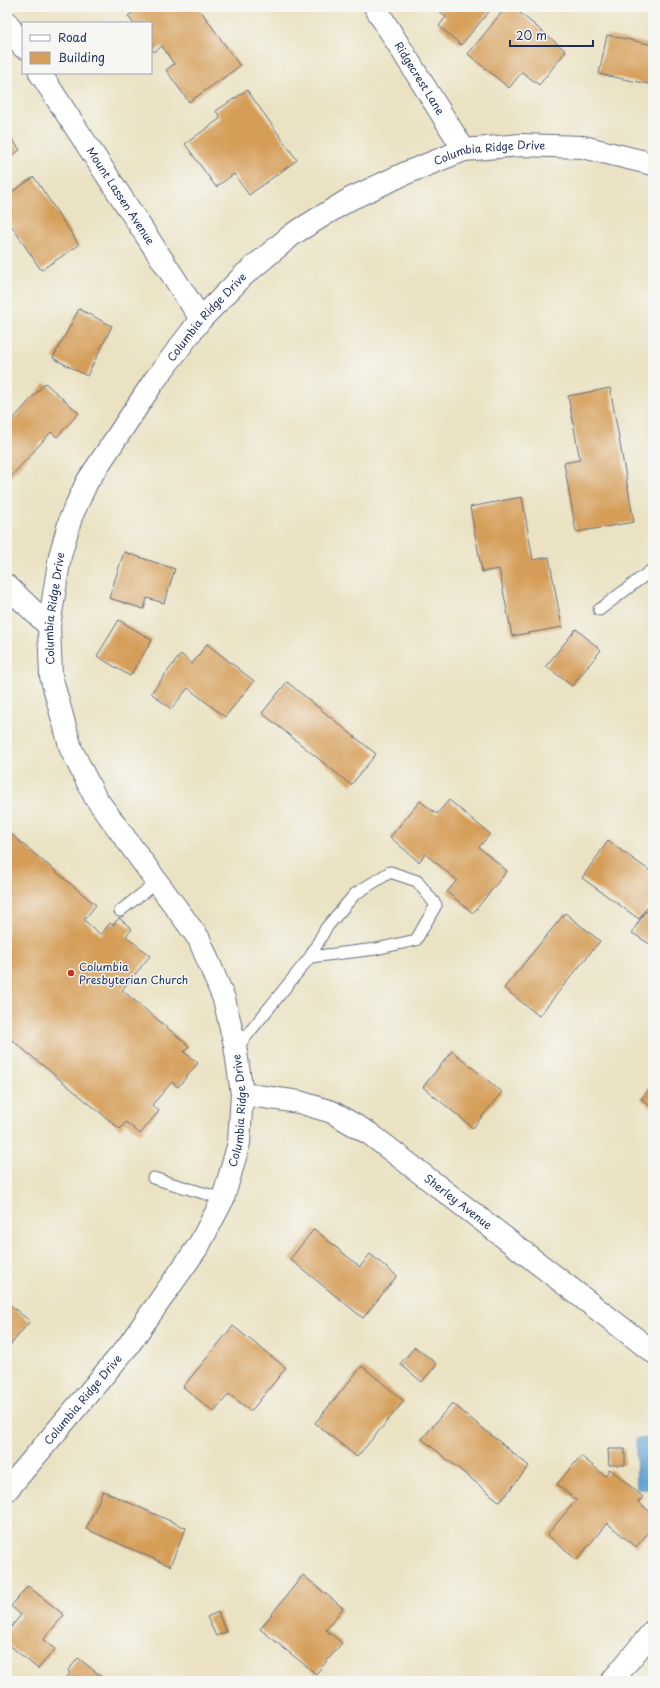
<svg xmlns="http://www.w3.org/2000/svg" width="660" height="1688" font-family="'Playpen Sans',sans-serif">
<rect width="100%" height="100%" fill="#f6f6f2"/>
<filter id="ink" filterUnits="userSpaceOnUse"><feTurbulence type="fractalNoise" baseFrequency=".025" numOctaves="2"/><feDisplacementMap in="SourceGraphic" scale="8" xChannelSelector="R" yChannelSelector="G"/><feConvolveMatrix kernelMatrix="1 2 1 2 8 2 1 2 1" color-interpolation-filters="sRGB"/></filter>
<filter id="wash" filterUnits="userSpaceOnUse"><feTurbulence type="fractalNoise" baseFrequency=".012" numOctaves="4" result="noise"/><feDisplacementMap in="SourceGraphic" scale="16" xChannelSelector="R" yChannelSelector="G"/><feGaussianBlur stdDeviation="0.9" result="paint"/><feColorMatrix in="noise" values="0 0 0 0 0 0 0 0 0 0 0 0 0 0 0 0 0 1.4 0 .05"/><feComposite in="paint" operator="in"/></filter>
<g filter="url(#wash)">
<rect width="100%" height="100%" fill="#eae2c2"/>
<path fill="#65a6d9" stroke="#406a9c" d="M653,1438V1489H637L636,1439Z"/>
<g id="blocks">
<g fill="#d59e59">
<path d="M141,7H198L240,66L189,102L166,70L174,64L162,46L154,52L151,48V23H133L128,16Z"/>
<path d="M435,7H493L461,45L439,26L446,17Z"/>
<path d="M506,7H513L566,51L539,85L522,72L509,88L468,54Z"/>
<path d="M607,35L653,45V85L599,74Z"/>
<path d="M247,90L297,160L249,195L234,174L216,187L185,144L221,118L216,111Z"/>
<path d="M7,132L20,150L7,159Z"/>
<path d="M34,177L79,245L41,270L7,219V195Z"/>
<path d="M79,309L112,326L87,376L53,358Z"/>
<path d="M45,383L79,413L57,437L51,432L7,481V426Z"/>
<path d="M610,388L634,522L576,532L564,463L580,460L568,396Z"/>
<path d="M522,497L533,560L549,557L562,627L512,636L499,569L482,572L470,507Z"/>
<path d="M124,552L175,569L164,603L147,598L144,609L109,598Z"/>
<path d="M119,620L152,640L130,676L97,656Z"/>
<path d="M576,629L601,650L572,686L546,666Z"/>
<path d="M207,644L254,681L225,717L188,688L171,709L151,693L181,654L192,664Z"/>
<path d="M287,682L376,754L351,785L262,713Z"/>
<path d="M449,800L490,834L479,847L507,871L473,913L447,892L457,880L425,854L419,862L390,837L420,801L437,814Z"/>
<path d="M7,831L96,905L84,920L101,935L110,923L113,925L119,918L132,929L126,936L150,956L122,990L189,1046L184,1052L198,1063L178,1087L172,1082L152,1105L159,1111L140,1134L126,1122L120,1129L7,1036Z"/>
<path d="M608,841L653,873V899L639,919L582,878Z"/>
<path d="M645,911L653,916V946L632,933Z"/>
<path d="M565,913L600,941L539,1016L504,988Z"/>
<path d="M452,1051L502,1092L473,1128L423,1087Z"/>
<path d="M653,1084V1108L641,1099Z"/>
<path d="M314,1229L360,1267L370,1254L397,1276L363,1318L290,1259Z"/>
<path d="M7,1303L30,1321L7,1349Z"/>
<path d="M233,1326L286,1368L251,1411L229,1394L214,1412L183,1387Z"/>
<path d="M415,1347L437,1364L422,1382L400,1364Z"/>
<path d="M362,1366L404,1401L357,1457L315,1423Z"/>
<path d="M452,1403L529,1466L500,1502L422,1439Z"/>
<path d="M608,1449H625V1465H609Z"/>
<path d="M581,1456L605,1476L610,1469L643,1497L638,1502L653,1514V1527L636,1547L607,1523L577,1560L547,1535L576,1500L557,1484Z"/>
<path d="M103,1491L186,1528L170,1566L86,1529Z"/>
<path d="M303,1575L343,1608L326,1630L342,1643L316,1674L260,1629Z"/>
<path d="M28,1586L64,1615L43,1640L55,1649L38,1669L7,1643V1632L21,1615L11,1606Z"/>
<path d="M218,1612L226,1632L216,1636L207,1617Z"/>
<path d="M78,1658L106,1680L105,1681H64L70,1673L68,1671Z"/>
</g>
</g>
</g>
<g filter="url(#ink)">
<use href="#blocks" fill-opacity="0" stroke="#636e81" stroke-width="1"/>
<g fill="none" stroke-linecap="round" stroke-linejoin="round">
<defs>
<g id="lane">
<path d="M599,610L653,569"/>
<path d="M120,911L157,882"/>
<path d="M236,1049L310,957L326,928L355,894L390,872L417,881L436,905L416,940L376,949L310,957"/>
<path d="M153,1178L223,1199"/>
</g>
<g id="street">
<path id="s1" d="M375,7L464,150"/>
<path d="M7,23L23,47"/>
<path id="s2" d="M40,73L201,319"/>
<path d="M7,586L49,626"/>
<path id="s3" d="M242,1094L299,1102L332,1112L370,1134L653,1352"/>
<path id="s4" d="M7,1490L128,1346L199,1245L223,1199L239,1143L242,1094L235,1045L224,999L199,939L95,797L71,749L51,676L49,626L60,556L71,517L87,482L154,381L201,319L244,275L293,234L350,199L406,173L464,150L521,145L583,147L653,164"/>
<path d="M612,1681L653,1631"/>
</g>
</defs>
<use href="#lane" stroke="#636e81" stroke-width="13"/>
<use href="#street" stroke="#636e81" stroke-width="24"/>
<use href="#lane" stroke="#fff" stroke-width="11"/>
<use href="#street" stroke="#fff" stroke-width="22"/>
</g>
</g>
<circle fill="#c8321e" stroke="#f6f6f2" stroke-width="1.5" cx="71" cy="973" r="4"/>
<g text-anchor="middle" stroke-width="3" stroke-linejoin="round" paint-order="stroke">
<g font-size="11" fill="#1b2f5e" stroke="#f6f6f2">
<text dy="4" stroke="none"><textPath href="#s1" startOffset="84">Ridgecrest Lane</textPath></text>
<text dy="4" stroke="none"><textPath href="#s4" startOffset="1678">Columbia Ridge Drive</textPath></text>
<text dy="4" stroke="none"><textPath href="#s2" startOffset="147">Mount Lassen Avenue</textPath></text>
<text dy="4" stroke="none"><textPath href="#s4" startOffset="1342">Columbia Ridge Drive</textPath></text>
<text dy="4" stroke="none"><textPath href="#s4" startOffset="1006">Columbia Ridge Drive</textPath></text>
<text dy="4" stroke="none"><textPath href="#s4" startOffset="454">Columbia Ridge Drive</textPath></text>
<text dy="4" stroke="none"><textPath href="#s3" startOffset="247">Sherley Avenue</textPath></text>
<text dy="4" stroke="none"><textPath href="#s4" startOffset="118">Columbia Ridge Drive</textPath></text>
</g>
<g font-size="11" fill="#1b2f5e" stroke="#f6f6f2" text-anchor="start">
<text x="79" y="971">Columbia<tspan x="79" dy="13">Presbyterian Church</tspan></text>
</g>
</g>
<rect width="660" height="1688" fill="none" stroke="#f6f6f2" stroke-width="24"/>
<rect x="22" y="22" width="130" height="52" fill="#f6f6f2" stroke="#9ea6b7"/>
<rect x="30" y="35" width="20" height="6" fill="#ffffff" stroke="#9ea6b7"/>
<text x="58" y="42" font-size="12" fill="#1b2f5e">Road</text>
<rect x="30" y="52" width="20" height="12" fill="#d59e59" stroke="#9ea6b7"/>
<text x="58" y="62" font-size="12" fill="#1b2f5e">Building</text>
<path d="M510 40v6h83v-6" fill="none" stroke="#1b2f5e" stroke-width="2"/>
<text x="516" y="40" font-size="12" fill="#1b2f5e" stroke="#f6f6f2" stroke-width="3" paint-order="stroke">20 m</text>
</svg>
